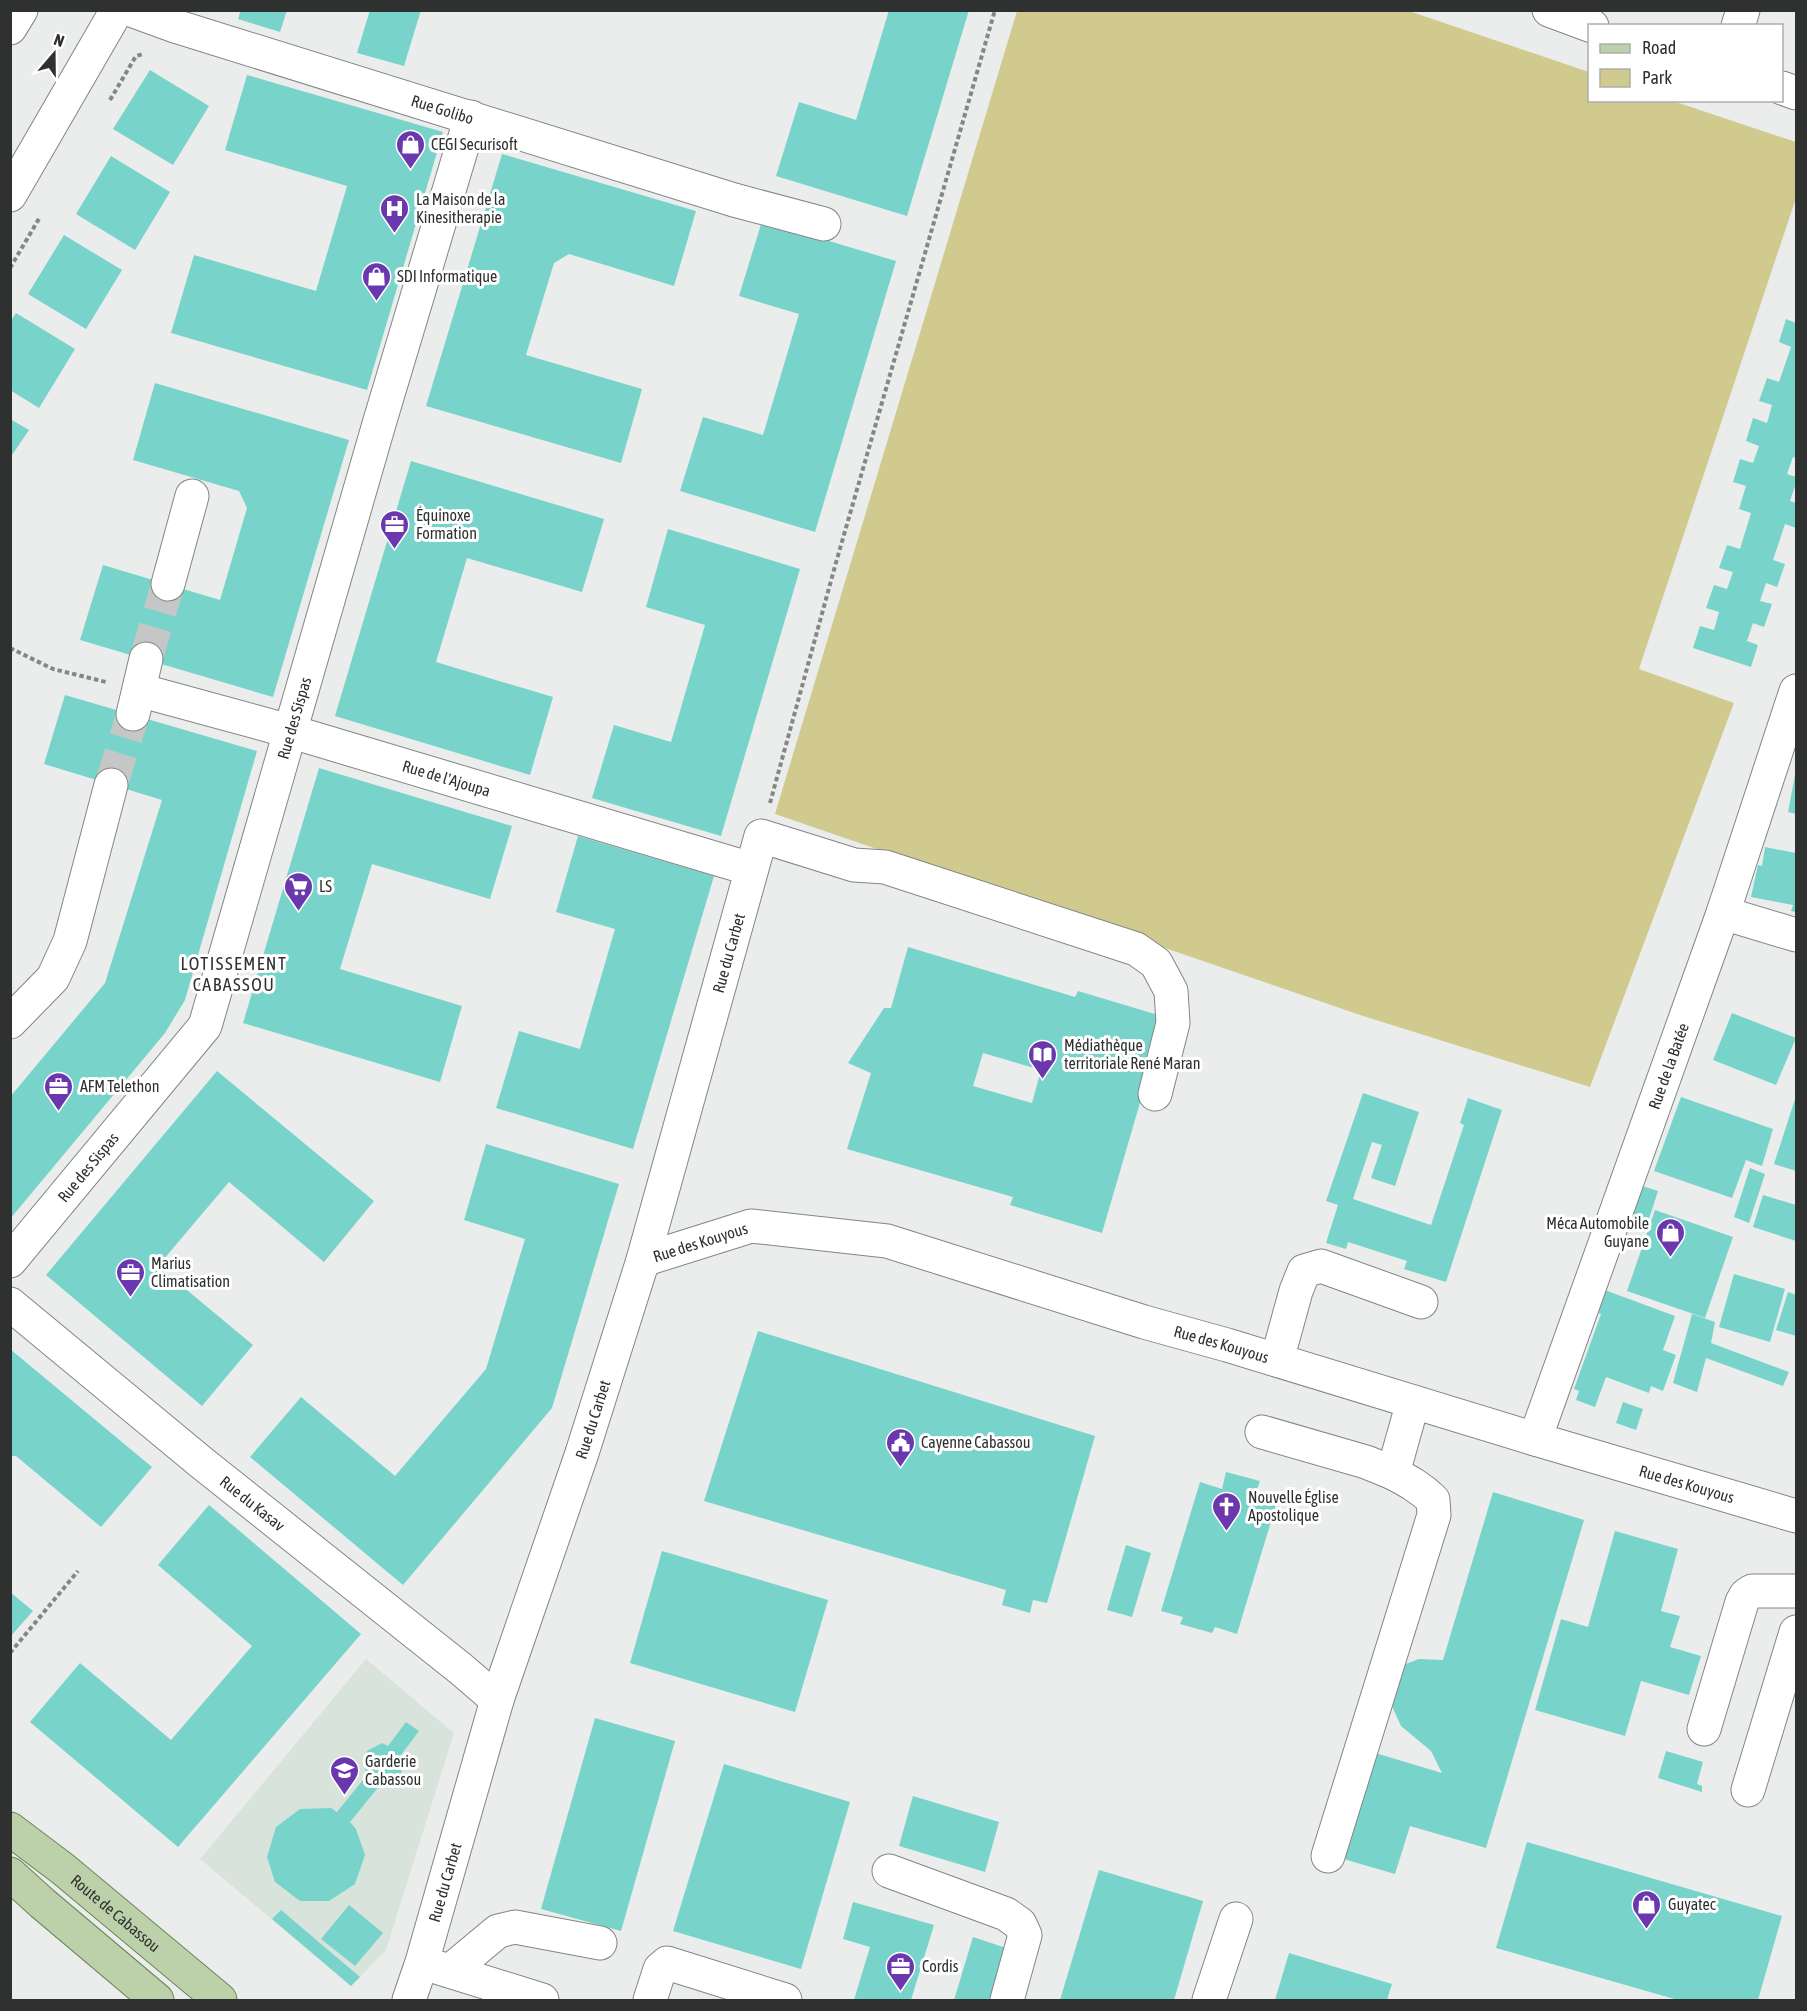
<svg xmlns="http://www.w3.org/2000/svg" width="1807" height="2011" font-family="'Asap Condensed',sans-serif">
<rect width="100%" height="100%" fill="#eaedeb"/>
<path fill="#d8e3dc" d="M366,1659L454,1733L386,1950L351,1986L200,1859Z"/>
<path fill="#d1ca8e" d="M1017,11H1409L1589,72L1590,100L1673,101L1796,142V198L1639,669L1734,703L1590,1087L1360,1015L775,814Z"/>
<g fill="#78d4cb" fill-rule="evenodd">
<path d="M241,10H287L280,32L238,19Z"/>
<path d="M370,10H421L404,66L357,53Z"/>
<path d="M889,10H969L907,216L776,176L799,102L856,120Z"/>
<path d="M150,70L209,106L173,165L113,129Z"/>
<path d="M247,75L443,132L367,390L171,333L194,255L316,291L347,186L225,150Z"/>
<path d="M502,154L696,211L674,286L569,254L554,263L526,355L642,389L621,463L426,406Z"/>
<path d="M111,156L170,192L135,250L76,214Z"/>
<path d="M762,221L896,261L815,532L680,491L703,417L763,435L799,314L739,296Z"/>
<path d="M64,235L122,270L86,329L28,294Z"/>
<path d="M16,313L75,349L39,408L10,390V322Z"/>
<path d="M1786,319L1796,323V458L1793,457L1787,474L1796,477V483L1790,501L1796,503V528L1785,524L1773,560L1785,564L1777,587L1766,583L1760,601L1772,604L1764,627L1753,623L1747,641L1758,645L1751,667L1693,648L1700,626L1714,630L1719,612L1706,608L1714,585L1727,589L1733,572L1719,568L1727,545L1740,549L1751,513L1739,509L1746,486L1733,482L1740,459L1753,463L1759,446L1746,441L1753,418L1767,423L1772,405L1759,401L1767,378L1779,382L1791,347L1779,342Z"/>
<path d="M155,383L349,440L273,697L80,640L103,565L220,600L247,508L239,491L133,460Z"/>
<path d="M10,419L29,430L10,458Z"/>
<path d="M411,461L604,519L582,592L467,558L436,662L553,697L530,775L335,716Z"/>
<path d="M668,529L800,569L721,836L592,798L614,725L671,742L705,625L646,607Z"/>
<path d="M65,695L257,751L185,1000L165,1033L10,1219V1097L105,983L162,800L44,764Z"/>
<path d="M319,768L512,826L490,899L372,864L340,969L462,1006L440,1082L243,1023Z"/>
<path d="M1795,775H1796V814L1788,812Z"/>
<path d="M578,836L714,876L633,1149L496,1108L519,1031L580,1049L615,929L556,912Z"/>
<path d="M1765,847L1796,853V912L1791,911L1793,905L1751,897L1758,865L1762,866Z"/>
<path d="M908,947L1075,997L1078,991L1165,1017L1102,1233L1010,1205L1013,1197L847,1149L871,1073L848,1063L884,1008H891ZM983,1053L1041,1070L1032,1103L973,1086Z"/>
<path d="M1732,1013L1796,1038L1776,1085L1713,1060Z"/>
<path d="M217,1071L374,1201L324,1262L229,1182L158,1266L253,1345L202,1406L46,1275Z"/>
<path d="M1363,1093L1419,1112L1395,1186L1371,1178L1382,1145L1372,1142L1353,1199L1431,1225L1464,1125L1460,1123L1468,1098L1502,1110L1446,1282L1404,1269L1407,1261L1348,1242L1346,1249L1326,1243L1338,1205L1326,1201Z"/>
<path d="M1796,1096V1171L1774,1164Z"/>
<path d="M1681,1097L1773,1129L1762,1166L1746,1160L1732,1198L1654,1171Z"/>
<path d="M486,1144L619,1184L552,1408L403,1585L250,1457L301,1397L395,1476L486,1369L525,1239L464,1220Z"/>
<path d="M1750,1168L1765,1174L1749,1223L1734,1217Z"/>
<path d="M1633,1183L1658,1191L1647,1225L1621,1215Z"/>
<path d="M1763,1195L1796,1205V1241L1753,1227Z"/>
<path d="M1655,1210L1733,1237L1705,1318L1627,1291Z"/>
<path d="M1734,1274L1785,1289L1770,1342L1719,1327Z"/>
<path d="M1594,1286L1675,1316L1663,1350L1676,1355L1663,1391L1651,1386L1649,1393L1606,1377L1595,1407L1576,1400L1579,1391L1574,1389L1601,1314L1586,1308Z"/>
<path d="M1788,1292L1796,1295V1336L1776,1330Z"/>
<path d="M1692,1314L1715,1322L1711,1343L1789,1372L1783,1386L1706,1358L1697,1392L1673,1383Z"/>
<path d="M758,1331L1095,1436L1047,1603L1033,1600L1030,1613L1002,1605L1006,1590L704,1501Z"/>
<path d="M10,1349L152,1467L101,1527L16,1456H10Z"/>
<path d="M1623,1402L1643,1409L1636,1430L1616,1423Z"/>
<path d="M1226,1472L1260,1481L1254,1498L1276,1505L1237,1634L1215,1627L1212,1633L1180,1624L1183,1617L1161,1611L1200,1482L1222,1489Z"/>
<path d="M1493,1492L1584,1520L1486,1848L1410,1826L1395,1874L1340,1858L1372,1752L1442,1773L1431,1751L1401,1726L1384,1689L1403,1665L1419,1659L1443,1660Z"/>
<path d="M209,1505L361,1634L178,1847L30,1722L80,1663L171,1740L252,1646L158,1565Z"/>
<path d="M1615,1531L1678,1549L1661,1611L1680,1616L1670,1647L1701,1656L1689,1695L1641,1681L1625,1736L1535,1710L1561,1619L1588,1627Z"/>
<path d="M1126,1545L1151,1553L1132,1617L1107,1610Z"/>
<path d="M662,1551L828,1600L795,1712L630,1663Z"/>
<path d="M10,1592L33,1611L10,1637Z"/>
<path d="M595,1718L675,1741L621,1931L541,1909Z"/>
<path d="M406,1722L419,1731L401,1755L403,1760L401,1775L386,1785H380L350,1822L356,1829L365,1855L355,1884L329,1901H300L275,1882L267,1857L276,1827L300,1809L331,1808L337,1812L367,1775L364,1766L367,1751L382,1743L388,1746Z"/>
<path d="M1666,1751L1703,1762L1697,1784L1702,1786V1792L1658,1778Z"/>
<path d="M724,1764L850,1802L801,1969L673,1931Z"/>
<path d="M913,1796L999,1822L985,1872L899,1846Z"/>
<path d="M1527,1842L1782,1916L1758,2000H1678L1496,1948Z"/>
<path d="M1099,1870L1203,1901L1174,2000H1060Z"/>
<path d="M853,1902L934,1925L911,2000H854L870,1947L843,1939Z"/>
<path d="M349,1905L383,1933L355,1966L321,1939Z"/>
<path d="M281,1910L360,1977L351,1986L272,1919Z"/>
<path d="M973,1937L1006,1948L990,2000H954Z"/>
<path d="M1289,1953L1392,1984L1387,2000H1275Z"/>
</g>
<g fill="none" stroke-linecap="round" stroke-linejoin="round">
<g stroke="#c5c7c6" stroke-width="33" stroke-dasharray="33 16" stroke-linecap="butt">
<path d="M146,659L168,584"/>
<path d="M111,785L133,714"/>
</g>
<defs>
<g id="minor">
<path id="s1" d="M131,10L175,26L734,200L824,224"/>
<path d="M1549,10L1592,26"/>
<path d="M1738,26L1743,10"/>
<path d="M10,28L21,10"/>
<path d="M1782,88L1796,93"/>
<path d="M10,195L117,10"/>
<path d="M168,584L192,496"/>
<path id="s2" d="M139,690L289,731L751,869"/>
<path d="M133,714L146,659"/>
<path d="M1723,913L1796,935"/>
<path d="M10,1022L53,978L70,941L111,785"/>
<path id="s3" d="M643,1260L751,1226L887,1241L1144,1322L1227,1345L1535,1439L1796,1516"/>
<path id="s4" d="M10,1261L205,1026L379,424L471,117"/>
<path id="s5" d="M10,1304L202,1463L461,1669L497,1700"/>
<path d="M1277,1360L1296,1291L1304,1271L1321,1266L1421,1302"/>
<path d="M1262,1432L1366,1462L1393,1473"/>
<path id="s6" d="M1535,1439L1723,913L1796,691"/>
<path d="M1704,1729L1742,1602L1746,1595L1752,1591H1796"/>
<path d="M1748,1790L1796,1632"/>
<path d="M1328,1856L1434,1515L1433,1500C1421,1488 1408,1481 1393,1473L1413,1402"/>
<path d="M889,1871L1006,1914L1020,1924L1025,1935L1007,2000"/>
<path d="M433,1966L542,2000"/>
<path d="M450,1971L498,1931L515,1927L600,1943"/>
<path id="s7" d="M409,2000L422,1962L497,1700L582,1453L643,1260L761,836L854,865L885,867L1136,949L1156,963L1171,991L1173,1023L1155,1094"/>
<path d="M650,2000L660,1969L667,1963L785,2000"/>
<path d="M1209,2000L1236,1919"/>
</g>
<g id="major">
<path id="s8" d="M10,1829L63,1869L220,2000"/>
<path d="M10,1874L42,1903L157,2000"/>
</g>
</defs>
<use href="#minor" stroke="#828684" stroke-width="35"/>
<use href="#major" stroke="#6d8559" stroke-width="35"/>
<g stroke="#858786" stroke-width="4" stroke-dasharray="4.5 3" stroke-linecap="butt">
<path d="M110,100L136,56L143,54"/>
<path d="M10,268L40,217"/>
<path d="M10,648L53,669L106,682"/>
<path d="M770,803L837,559L995,10"/>
<path d="M10,1653L78,1571"/>
</g>
<use href="#minor" stroke="#fff" stroke-width="33"/>
<use href="#major" stroke="#bcd1a9" stroke-width="33"/>
</g>
<defs>
<symbol id="shop-pin" viewBox="-11 -11 22 30"><path d="M0 17L-7.5 6A9.5 9.5 0 1 1 7.5 6Z" fill="#6a37ae" stroke="#fff"/><path d="M-5-2.5h2.3a2.7 3.5 0 0 1 5.4 0H5L5.5 6h-11ZM-1.5-2.5h3a1.5 2.3 0 0 0-3 0Z" fill="#fff"/></symbol>
<symbol id="hospital-pin" viewBox="-11 -11 22 30"><path d="M0 17L-7.5 6A9.5 9.5 0 1 1 7.5 6Z" fill="#6a37ae" stroke="#fff"/><path d="M-5-5h3v3.5h4V-5h3V5h-3V1.5h-4V5h-3Z" fill="#fff"/></symbol>
<symbol id="office-pin" viewBox="-11 -11 22 30"><path d="M0 17L-7.5 6A9.5 9.5 0 1 1 7.5 6Z" fill="#6a37ae" stroke="#fff"/><path d="M-6-3h4V-5.5h4V-3h4V5H-6ZM-1-4.5V-3h2v-1.5ZM-6 0V1H6V0Z" fill="#fff"/></symbol>
<symbol id="supermarket-pin" viewBox="-11 -11 22 30"><path d="M0 17L-7.5 6A9.5 9.5 0 1 1 7.5 6Z" fill="#6a37ae" stroke="#fff"/><path d="M-6-5.5h2.5l.6 2H6L4.5 2H-2.5L-4.4-4H-6ZM-1.5 3.2a1.3 1.3 0 1 0 .1 0ZM3 3.2a1.3 1.3 0 1 0 .1 0Z" fill="#fff"/></symbol>
<symbol id="library-pin" viewBox="-11 -11 22 30"><path d="M0 17L-7.5 6A9.5 9.5 0 1 1 7.5 6Z" fill="#6a37ae" stroke="#fff"/><path d="M-6-4Q-3-5.5-.7-3.5V5Q-3 3-6 4ZM6-4Q3-5.5 .7-3.5V5Q3 3 6 4Z" fill="#fff"/></symbol>
<symbol id="civic-pin" viewBox="-11 -11 22 30"><path d="M0 17L-7.5 6A9.5 9.5 0 1 1 7.5 6Z" fill="#6a37ae" stroke="#fff"/><path d="M-.6-6.5H3V-4.5H.6V-3L4-1V1h2V6H-6V1h2V-1L-.6-3ZM-1.2 2.5V6h2.4V2.5Z" fill="#fff"/></symbol>
<symbol id="church-pin" viewBox="-11 -11 22 30"><path d="M0 17L-7.5 6A9.5 9.5 0 1 1 7.5 6Z" fill="#6a37ae" stroke="#fff"/><path d="M-1.2-6h2.4v3.5h3.3v2.4h-3.3V6h-2.4V-.1h-3.3v-2.4h3.3Z" fill="#fff"/></symbol>
<symbol id="school-pin" viewBox="-11 -11 22 30"><path d="M0 17L-7.5 6A9.5 9.5 0 1 1 7.5 6Z" fill="#6a37ae" stroke="#fff"/><path d="M0-5L7-2L0 1L-7-2ZM-4 1L0 2.5L4 1V4Q0 6-4 4Z" fill="#fff"/></symbol>
</defs>
<g fill-rule="evenodd">
<use href="#shop-pin" x="394" y="128" width="33" height="45"/>
<use href="#hospital-pin" x="378" y="192" width="33" height="45"/>
<use href="#shop-pin" x="360" y="260" width="33" height="45"/>
<use href="#office-pin" x="378" y="508" width="33" height="45"/>
<use href="#supermarket-pin" x="282" y="870" width="33" height="45"/>
<use href="#library-pin" x="1026" y="1038" width="33" height="45"/>
<use href="#office-pin" x="42" y="1070" width="33" height="45"/>
<use href="#shop-pin" x="1654" y="1216" width="33" height="45"/>
<use href="#office-pin" x="114" y="1256" width="33" height="45"/>
<use href="#civic-pin" x="884" y="1426" width="33" height="45"/>
<use href="#church-pin" x="1210" y="1490" width="33" height="45"/>
<use href="#school-pin" x="328" y="1754" width="33" height="45"/>
<use href="#shop-pin" x="1630" y="1888" width="33" height="45"/>
<use href="#office-pin" x="884" y="1950" width="33" height="45"/>
</g>
<g text-anchor="middle" stroke-width="6" stroke-linejoin="round" paint-order="stroke">
<g font-size="16" fill="#2f3130" stroke="#fff">
<text dy="6" stroke="none"><textPath href="#s1" startOffset="327">Rue Golibo</textPath></text>
<text dy="6" stroke="none"><textPath href="#s4" startOffset="626">Rue des Sispas</textPath></text>
<text dy="6" stroke="none"><textPath href="#s2" startOffset="320">Rue de l'Ajoupa</textPath></text>
<text dy="6" stroke="none"><textPath href="#s7" startOffset="1095">Rue du Carbet</textPath></text>
<text dy="6" stroke="none"><textPath href="#s6" startOffset="396">Rue de la Batée</textPath></text>
<text dy="6" stroke="none"><textPath href="#s4" startOffset="122">Rue des Sispas</textPath></text>
<text dy="6" stroke="none"><textPath href="#s3" startOffset="60">Rue des Kouyous</textPath></text>
<text dy="6" stroke="none"><textPath href="#s3" startOffset="600">Rue des Kouyous</textPath></text>
<text dy="6" stroke="none"><textPath href="#s7" startOffset="609">Rue du Carbet</textPath></text>
<text dy="6" stroke="none"><textPath href="#s3" startOffset="1086">Rue des Kouyous</textPath></text>
<text dy="6" stroke="none"><textPath href="#s5" startOffset="314">Rue du Kasav</textPath></text>
<text dy="6" stroke="none"><textPath href="#s7" startOffset="123">Rue du Carbet</textPath></text>
<text dy="6" stroke="none"><textPath href="#s8" startOffset="135">Route de Cabassou</textPath></text>
</g>
<g font-size="16" fill="#2f3130" stroke="#fff" text-anchor="start">
<text x="431" y="150">CEGI Securisoft</text>
<text x="416" y="205">La Maison de la<tspan x="416" dy="18">Kinesitherapie</tspan></text>
<text x="397" y="282">SDI Informatique</text>
<text x="416" y="521">Équinoxe<tspan x="416" dy="18">Formation</tspan></text>
<text x="319" y="892">LS</text>
<text x="1064" y="1051">Médiathèque<tspan x="1064" dy="18">territoriale René Maran</tspan></text>
<text x="80" y="1092">AFM Telethon</text>
<text x="1649" y="1229" text-anchor="end">Méca Automobile<tspan x="1649" dy="18">Guyane</tspan></text>
<text x="151" y="1269">Marius<tspan x="151" dy="18">Climatisation</tspan></text>
<text x="921" y="1448">Cayenne Cabassou</text>
<text x="1248" y="1503">Nouvelle Église<tspan x="1248" dy="18">Apostolique</tspan></text>
<text x="365" y="1767">Garderie<tspan x="365" dy="18">Cabassou</tspan></text>
<text x="1668" y="1910">Guyatec</text>
<text x="922" y="1972">Cordis</text>
</g>
<g font-size="18" letter-spacing="1.5" fill="#2f3130" stroke="#fff">
<text x="234" y="970">LOTISSEMENT<tspan x="234" dy="21">CABASSOU</tspan></text>
</g>
</g>
<rect width="1807" height="2011" fill="none" stroke="#2f3130" stroke-width="24"/>
<rect x="1588" y="24" width="195" height="78" fill="#ffffff" stroke="#acadac" stroke-width="1.5"/>
<rect x="1600" y="44" width="30" height="9" fill="#bcd1a9" stroke="#acadac" stroke-width="1.5"/>
<text x="1642" y="54" font-size="18" fill="#2f3130">Road</text>
<rect x="1600" y="69" width="30" height="18" fill="#d1ca8e" stroke="#acadac" stroke-width="1.5"/>
<text x="1642" y="84" font-size="18" fill="#2f3130">Park</text>
<g transform="translate(54 54) rotate(20)" stroke="#ffffff" stroke-width="4.5" paint-order="stroke">
<path d="M0-4.5L10 22L0 15L-10 22Z" fill="#2f3130"/>
<text y="-9" font-size="16" font-weight="bold" text-anchor="middle" fill="#2f3130">N</text>
</g>
</svg>
